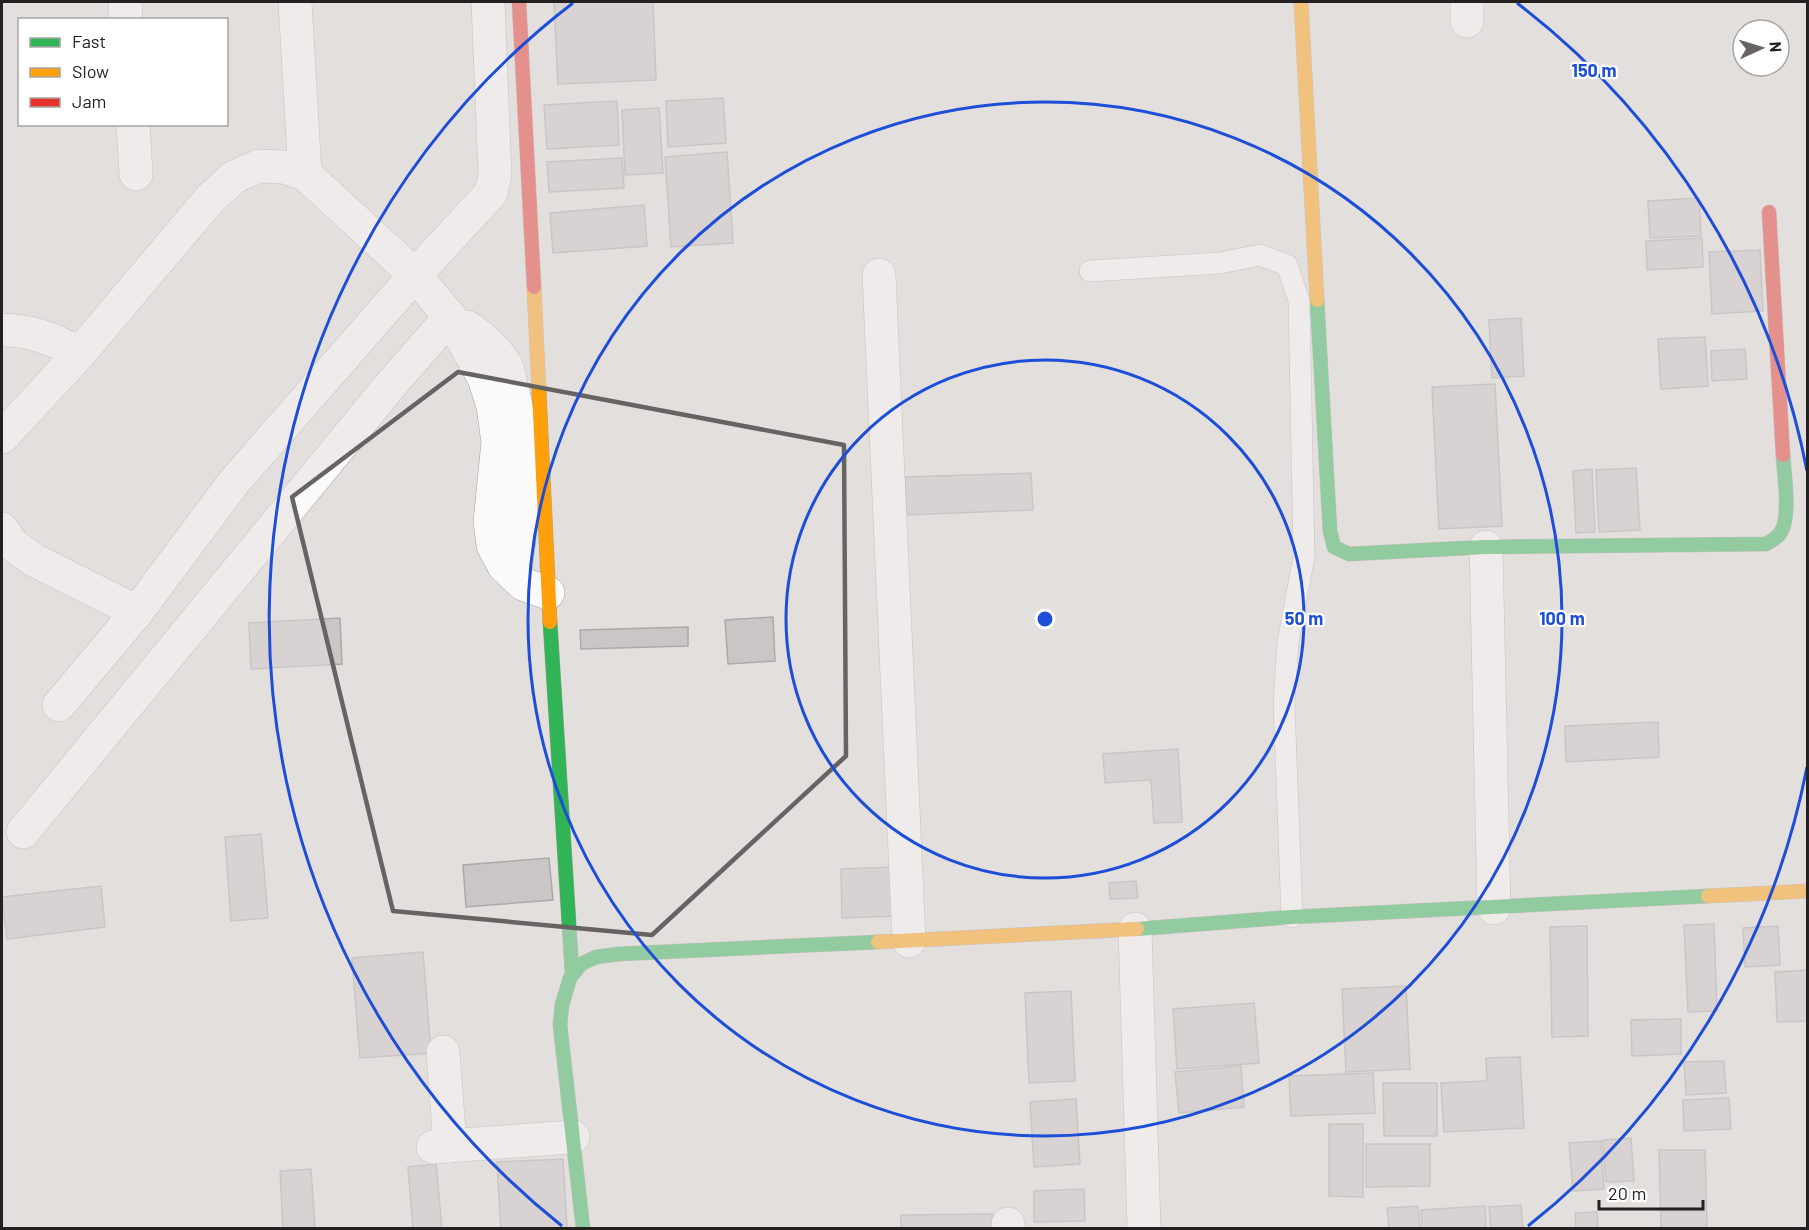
<svg xmlns="http://www.w3.org/2000/svg" width="1809" height="1230" font-family="Barlow,sans-serif">
<rect width="100%" height="100%" fill="#e3dfdd"/>
<g fill="#c9c6c5" stroke="#aca9a8" stroke-width="1.5">
<path d="M554,2H653L656,80L558,84Z"/>
<path d="M723,98L726,143L668,147L666,101Z"/>
<path d="M617,101L619,145L547,149L544,105Z"/>
<path d="M659,108L663,173L625,175L622,110Z"/>
<path d="M727,152L733,243L671,247L665,157Z"/>
<path d="M622,158L624,188L549,192L547,162Z"/>
<path d="M1699,198L1701,236L1650,238L1648,201Z"/>
<path d="M644,205L647,246L553,253L550,213Z"/>
<path d="M1702,238L1703,267L1647,270L1646,241Z"/>
<path d="M1760,250L1763,311L1712,314L1709,252Z"/>
<path d="M1521,318L1524,376L1492,378L1489,320Z"/>
<path d="M1705,337L1708,386L1661,389L1658,339Z"/>
<path d="M1745,349L1747,379L1712,381L1711,351Z"/>
<path d="M1495,384L1502,526L1439,529L1432,387Z"/>
<path d="M1636,468L1640,530L1599,532L1596,470Z"/>
<path d="M1592,469L1595,532L1576,533L1573,471Z"/>
<path d="M1031,473L1033,510L906,515L905,477Z"/>
<path d="M773,617L775,661L728,664L725,620Z"/>
<path d="M340,618L342,664L251,669L249,623Z"/>
<path d="M688,627V646L581,649L580,630Z"/>
<path d="M1658,722L1659,757L1566,762L1565,726Z"/>
<path d="M1178,749L1182,822L1154,823L1151,780L1105,783L1103,754Z"/>
<path d="M261,834L268,918L231,921L225,837Z"/>
<path d="M549,858L553,900L466,907L463,865Z"/>
<path d="M894,867L895,916L842,918L841,869Z"/>
<path d="M1136,881L1138,898L1110,899L1109,883Z"/>
<path d="M101,886L105,927L7,939L2,897Z"/>
<path d="M1714,924L1717,1011L1688,1012L1684,925Z"/>
<path d="M1587,926L1588,1036L1552,1037L1550,927Z"/>
<path d="M1778,926L1780,965L1745,967L1743,928Z"/>
<path d="M423,952L431,1053L360,1058L352,958Z"/>
<path d="M1808,970V1021L1777,1022L1775,972Z"/>
<path d="M1406,986L1410,1069L1346,1072L1342,989Z"/>
<path d="M1071,991L1075,1081L1029,1083L1025,993Z"/>
<path d="M1254,1003L1259,1063L1177,1069L1173,1009Z"/>
<path d="M1681,1019V1054L1632,1056L1631,1020Z"/>
<path d="M1520,1057L1524,1128L1444,1132L1441,1083L1487,1081L1486,1058Z"/>
<path d="M1724,1061L1726,1093L1686,1095L1684,1062Z"/>
<path d="M1241,1066L1244,1107L1179,1113L1175,1072Z"/>
<path d="M1373,1073L1375,1113L1291,1116L1289,1076Z"/>
<path d="M1383,1083H1437V1136H1384Z"/>
<path d="M1729,1098L1731,1129L1684,1131L1683,1100Z"/>
<path d="M1076,1099L1080,1164L1034,1167L1030,1102Z"/>
<path d="M1329,1124H1363V1197L1329,1196Z"/>
<path d="M1631,1138L1634,1181L1606,1182L1603,1140Z"/>
<path d="M1601,1141L1604,1189L1573,1191L1569,1143Z"/>
<path d="M1366,1144H1430V1186L1366,1187Z"/>
<path d="M1659,1150H1705L1707,1228H1661Z"/>
<path d="M563,1159L567,1228H501L497,1162Z"/>
<path d="M436,1164L442,1228H413L408,1167Z"/>
<path d="M311,1169L315,1228H283L280,1171Z"/>
<path d="M1084,1189L1085,1221L1034,1222V1191Z"/>
<path d="M1521,1205L1523,1228H1491L1489,1207Z"/>
<path d="M1418,1206L1420,1228H1389L1387,1208Z"/>
<path d="M1485,1206L1486,1228H1422L1421,1210Z"/>
<path d="M1597,1212L1598,1228H1576L1575,1213Z"/>
<path d="M992,1214L993,1228H901V1215Z"/>
</g>
<g fill="none" stroke-linecap="round" stroke-linejoin="round">
<defs>
<path id="lane" d="M1090,271L1220,263L1260,255L1287,265L1299,301L1304,556L1288,642L1284,703L1292,917"/>
<g id="street">
<path d="M125,2L126,20"/>
<path d="M295,2L305,174"/>
<path d="M1467,21V2"/>
<path d="M133,124L136,174"/>
<path d="M879,275L909,941"/>
<path d="M467,327C480,335 499,352 506,366C509,372 510,381 512,388C526,442 524,520 514,575"/>
<path d="M2,330C31,330 55,339 79,354"/>
<path d="M2,437L79,354L210,199L234,177L259,166L284,167L305,174L415,275L450,317L484,378L493,406L498,442L490,522L493,545L504,566L523,584L548,593"/>
<path d="M2,529L13,545L34,560L137,612"/>
<path d="M1486,547L1494,908"/>
<path d="M59,705L137,612L234,482L415,275L491,193L495,175L488,2"/>
<path d="M23,832L388,388L450,317"/>
<path d="M1135,929L1144,1228"/>
<path d="M443,1052L450,1146"/>
<path d="M433,1147L573,1137"/>
<path d="M1008,1224V1228"/>
</g>
<g id="fast">
<path d="M1317,300L1330,531L1334,547L1349,554L1486,547L1766,544C1772,541 1777,538 1781,532C1791,515 1784,475 1783,455"/>
<path d="M550,622L572,972"/>
<path d="M1137,929L1292,917L1708,896"/>
<path d="M583,1228L560,1025L562,1005L570,978L581,964L596,957L618,954L878,942"/>
</g>
<g id="slow">
<path d="M1301,2L1317,300"/>
<path d="M534,287L550,622"/>
<path d="M1708,896L1808,891"/>
<path d="M878,942L1137,929"/>
</g>
<g id="jam">
<path d="M519,2L534,287"/>
<path d="M1769,212L1783,455"/>
</g>
</defs>
<use href="#lane" stroke="#a5a2a0" stroke-width="22"/>
<use href="#street" stroke="#a5a2a0" stroke-width="34"/>
<use href="#fast" stroke="#a5a2a0" stroke-width="15"/>
<use href="#slow" stroke="#a5a2a0" stroke-width="15"/>
<use href="#jam" stroke="#a5a2a0" stroke-width="15"/>
<use href="#lane" stroke="#fbfafa" stroke-width="21"/>
<use href="#street" stroke="#fbfafa" stroke-width="33"/>
<use href="#fast" stroke="#30b455" stroke-width="14"/>
<use href="#slow" stroke="#ff9f0a" stroke-width="14"/>
<use href="#jam" stroke="#e5322d" stroke-width="14"/>
</g>
<path d="M0 0H1809V1230H0ZM458,372L844,445L846,756L652,935L393,911L292,497Z" fill="#e3dfdd" fill-opacity=".55" fill-rule="evenodd"/>
<path fill="none" stroke="#666362" stroke-width="4.5" stroke-linejoin="round" d="M458,372L844,445L846,756L652,935L393,911L292,497Z"/>
<g fill="none" stroke="#1d4ed8" stroke-width="3">
<circle cx="1045" cy="619" r="259"/>
<circle cx="1045" cy="619" r="517"/>
<path d="M1807 767A776 776 0 0 1 1528 1226M562 1226A776 776 0 0 1 573 3M1517 3A776 776 0 0 1 1807 471"/>
</g>
<circle cx="1045" cy="619" r="9" fill="#1d4ed8" stroke="#fff" stroke-width="3"/>
<g font-size="18" text-anchor="middle" font-weight="bold" fill="#1d4ed8" stroke="#fff" stroke-width="4.5" stroke-linejoin="round" paint-order="stroke">
<text x="1594" y="77">150 m</text>
<text x="1304" y="625">50 m</text>
<text x="1562" y="625">100 m</text>
</g>
<rect width="1809" height="1230" fill="none" stroke="#23201f" stroke-width="6"/>
<rect x="18" y="18" width="210" height="108" fill="#ffffff" stroke="#a7a6a5" stroke-width="1.5"/>
<rect x="30" y="38" width="30" height="9" fill="#30b455" stroke="#a7a6a5" stroke-width="1.5"/>
<text x="72" y="48" font-size="18" fill="#23201f">Fast</text>
<rect x="30" y="68" width="30" height="9" fill="#ff9f0a" stroke="#a7a6a5" stroke-width="1.5"/>
<text x="72" y="78" font-size="18" fill="#23201f">Slow</text>
<rect x="30" y="98" width="30" height="9" fill="#e5322d" stroke="#a7a6a5" stroke-width="1.5"/>
<text x="72" y="108" font-size="18" fill="#23201f">Jam</text>
<g transform="translate(1761 48) rotate(86)"><circle r="28" fill="#ffffff" stroke="#a7a6a5" stroke-width="1.5"/>
<path d="M0-4.5L10 22L0 15L-10 22Z" fill="#666362"/>
<text y="-9" font-size="16" font-weight="bold" text-anchor="middle" fill="#23201f">N</text>
</g>
<path d="M1599 1200v9h104v-9" fill="none" stroke="#23201f" stroke-width="3"/>
<text x="1608" y="1200" font-size="18" fill="#23201f" stroke="#ffffff" stroke-width="4.5" paint-order="stroke">20 m</text>
</svg>
